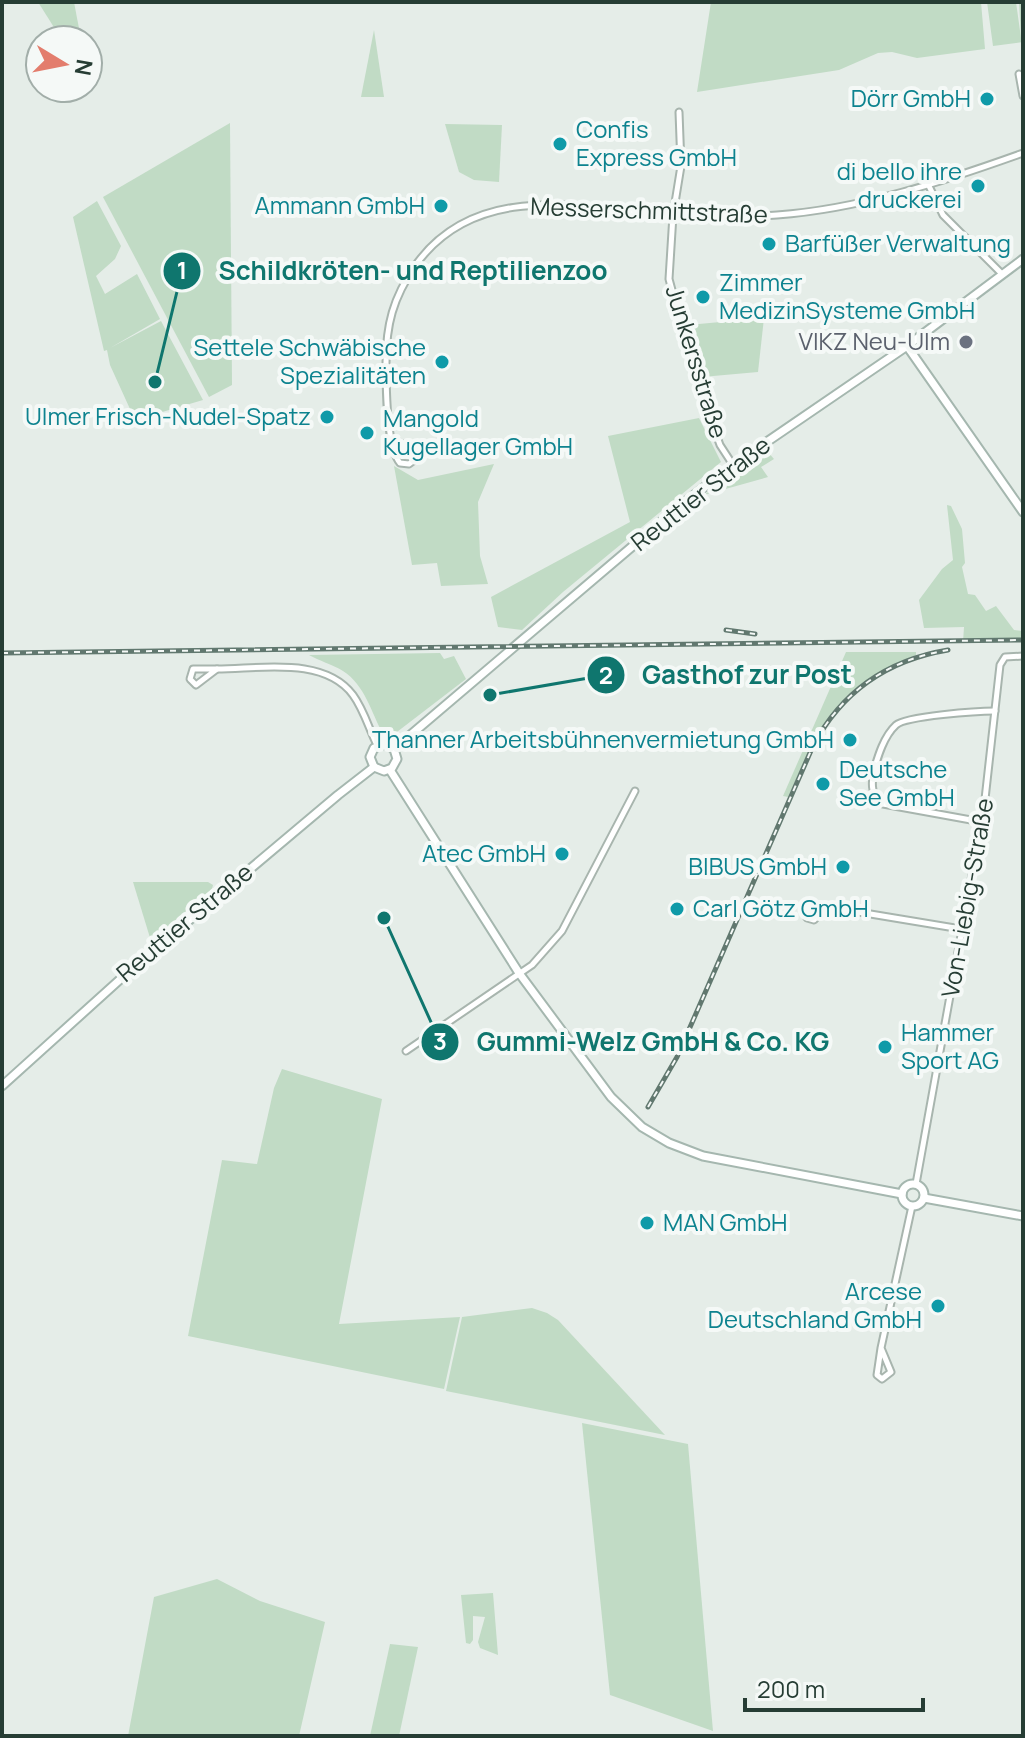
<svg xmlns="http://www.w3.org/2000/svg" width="1025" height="1738" font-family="Manrope,sans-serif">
<rect width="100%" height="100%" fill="#e5ede8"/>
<g fill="#c1dbc5">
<path d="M38,2H74L81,39L62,40Z"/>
<path d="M711,2H981L985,49L917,58L892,52L878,53L839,70L697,92Z"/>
<path d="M987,2H1016L1021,38L1019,2H1023V42L993,46Z"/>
<path d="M374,30L384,97H361Z"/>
<path d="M230,123L232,385L209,397L103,197Z"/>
<path d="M445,124L502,125L499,182L474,180L459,172Z"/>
<path d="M97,201L121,246L115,259L96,276L105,294L137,274L160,319L110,348L161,321L203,400L135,420L110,365L107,350L104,351L73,217Z"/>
<path d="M764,318L758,372L702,377L688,325Z"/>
<path d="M699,418L721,462L563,592L522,630L498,627L491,597L630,522L608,436Z"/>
<path d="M767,451L774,459L761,467L768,477L704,495Z"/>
<path d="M494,464L478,502L480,556L488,584L441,586L437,563L412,565L394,466L418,480Z"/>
<path d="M947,505L951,506L962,529L965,563L962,567L968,594L975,595L986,611L996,606L1014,630L1023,631V641L963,642L964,627L924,628L919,600L942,569L953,560Z"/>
<path d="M846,652H916V655C837,686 821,723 788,797L783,796Z"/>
<path d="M440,653L444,659L454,656L466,679L393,735L383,734C371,712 365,685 343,671C332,664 319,661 309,655Z"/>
<path d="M133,882H208L213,885L212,889L151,941Z"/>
<path d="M282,1069L382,1099L339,1324L460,1317L444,1389L188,1336L222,1160L257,1164L274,1088Z"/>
<path d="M532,1308L547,1313L558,1320L665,1435L446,1391L462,1317Z"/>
<path d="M582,1423L688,1444L713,1731L610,1695Z"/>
<path d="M217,1579L260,1601L325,1622L299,1736H128L154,1597Z"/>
<path d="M493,1593L498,1655L480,1648L478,1642L485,1617L473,1616V1640L470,1644L466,1643L461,1595Z"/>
<path d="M390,1644L418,1647L399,1736H370Z"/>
</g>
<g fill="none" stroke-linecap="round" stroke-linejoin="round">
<defs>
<g id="street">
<path d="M1019,74L1023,96"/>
<path d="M679,112L681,166L673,215L669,279L696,379L720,445L733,465"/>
<path d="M928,184L943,215L1002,274"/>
<path d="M391,437L410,449L414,455L413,461L409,464L400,463C386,447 386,386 386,363C386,325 393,298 415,266C476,179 585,208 674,215C707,217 743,218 777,215C860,209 945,181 1023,153"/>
<path d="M193,669H217L196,685L190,679Z"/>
<path d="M217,669C260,669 324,656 353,695C364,710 369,729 377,745"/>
<path d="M982,822L883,804C871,796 871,784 874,770C878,756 884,736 896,725C906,716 978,711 995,711"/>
<path d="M826,907L814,920L807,918L804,913L805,907L810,904L961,929"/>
<path d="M406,1051L532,965L562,931L635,791"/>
<path d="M916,1184L984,808L1000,665L1005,657L1023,656"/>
<path d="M881,1348L877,1375L882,1379L891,1372L881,1348L912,1206"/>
</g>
<g id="secondary">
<path d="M907,346L1023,512"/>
<path d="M394,749L681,505L733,465L907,346L1023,259"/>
<path d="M374,767L370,757L374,748L385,744L394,749"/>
<path d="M374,767L384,771L392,768L397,759L394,749"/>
<path d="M390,770L519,973L611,1097L642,1127L669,1143L703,1156L902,1194"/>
<path d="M2,1086L136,965L338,795L374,767"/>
<circle cx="913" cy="1195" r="11"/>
<path d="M924,1198L1023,1216"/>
</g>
</defs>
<use href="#street" stroke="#a8b5ae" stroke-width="9"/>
<use href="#secondary" stroke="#a5b7af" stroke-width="11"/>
<use href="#street" stroke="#fff" stroke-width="5"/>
<use href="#secondary" stroke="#fff" stroke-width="7"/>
<defs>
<g id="rail">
<path d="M726,630L755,634"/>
<path d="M2,653L1023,640"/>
<path d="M648,1107L677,1057L813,746C842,691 888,660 948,650"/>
</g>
</defs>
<use href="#rail" stroke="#61786f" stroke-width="5"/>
<use href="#rail" stroke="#f5f9f7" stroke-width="2" stroke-dasharray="6" stroke-linecap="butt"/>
</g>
<g fill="#0f9aa8" stroke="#f5f9f7" stroke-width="3">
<circle cx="987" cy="99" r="8"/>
<circle cx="560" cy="144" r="8"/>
<circle cx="978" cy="186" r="8"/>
<circle cx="441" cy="206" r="8"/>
<circle cx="769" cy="244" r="8"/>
<circle cx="703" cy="297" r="8"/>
<circle cx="442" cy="362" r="8"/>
<circle cx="327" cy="417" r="8"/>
<circle cx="367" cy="433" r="8"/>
<circle cx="850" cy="740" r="8"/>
<circle cx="823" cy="784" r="8"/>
<circle cx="562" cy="854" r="8"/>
<circle cx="843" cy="867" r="8"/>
<circle cx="677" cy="909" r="8"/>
<circle cx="885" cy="1047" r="8"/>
<circle cx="647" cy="1223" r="8"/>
<circle cx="938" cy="1306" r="8"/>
</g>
<circle fill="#6b7280" stroke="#f5f9f7" stroke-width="3" cx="966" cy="342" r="8"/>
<g text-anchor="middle" stroke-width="8" stroke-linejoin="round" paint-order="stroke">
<g font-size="24" fill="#0d838f" stroke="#f5f9f7" text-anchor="end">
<text x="971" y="107">Dörr GmbH</text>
<text x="576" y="138" text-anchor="start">Confis<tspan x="576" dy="28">Express GmbH</tspan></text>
<text x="962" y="180">di bello ihre<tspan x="962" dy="28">druckerei</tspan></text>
<text x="425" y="214">Ammann GmbH</text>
<text x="785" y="252" text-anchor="start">Barfüßer Verwaltung</text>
<text x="719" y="291" text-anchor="start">Zimmer<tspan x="719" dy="28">MedizinSysteme GmbH</tspan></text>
<text x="426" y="356">Settele Schwäbische<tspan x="426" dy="28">Spezialitäten</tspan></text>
<text x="311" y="425">Ulmer Frisch-Nudel-Spatz</text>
<text x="383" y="427" text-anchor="start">Mangold<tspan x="383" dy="28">Kugellager GmbH</tspan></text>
<text x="834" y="748">Thanner Arbeitsbühnenvermietung GmbH</text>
<text x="839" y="778" text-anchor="start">Deutsche<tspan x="839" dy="28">See GmbH</tspan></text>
<text x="546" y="862">Atec GmbH</text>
<text x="827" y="875">BIBUS GmbH</text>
<text x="693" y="917" text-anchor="start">Carl Götz GmbH</text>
<text x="901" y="1041" text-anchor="start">Hammer<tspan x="901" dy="28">Sport AG</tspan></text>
<text x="663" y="1231" text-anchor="start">MAN GmbH</text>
<text x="922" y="1300">Arcese<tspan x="922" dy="28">Deutschland GmbH</tspan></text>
</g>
<g font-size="24" fill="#263d34" stroke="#f5f9f7">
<text transform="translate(649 211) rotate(2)" y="8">Messerschmittstraße</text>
<text transform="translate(696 362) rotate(73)" y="8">Junkersstraße</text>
<text transform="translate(701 494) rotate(-38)" y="8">Reuttier Straße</text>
<text transform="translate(968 898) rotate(-80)" y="8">Von-Liebig-Straße</text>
<text transform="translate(185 923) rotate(-40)" y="8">Reuttier Straße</text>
</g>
<g font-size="24" fill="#5b616d" stroke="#f5f9f7" text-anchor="end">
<text x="950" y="350">VIKZ Neu-Ulm</text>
</g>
</g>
<path fill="none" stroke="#0f766e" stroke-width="3" d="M155 382L182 271M490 695L606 675M384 918L440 1042"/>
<g fill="#0f766e" stroke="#f5f9f7" stroke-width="3">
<circle cx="155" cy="382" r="8"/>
<circle cx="490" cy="695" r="8"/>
<circle cx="384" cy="918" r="8"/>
<circle cx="182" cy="271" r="20"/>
<circle cx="606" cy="675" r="20"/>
<circle cx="440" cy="1042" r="20"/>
</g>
<g font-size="24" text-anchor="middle" font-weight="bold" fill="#fff">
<text x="182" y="279">1</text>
<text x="606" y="684">2</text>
<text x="440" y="1050">3</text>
</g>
<g font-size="26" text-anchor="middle" font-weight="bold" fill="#0f766e" stroke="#f5f9f7" stroke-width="8" stroke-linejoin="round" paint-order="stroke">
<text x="413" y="280">Schildkröten- und Reptilienzoo</text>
<text x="747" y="684">Gasthof zur Post</text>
<text x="653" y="1051">Gummi-Welz GmbH &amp; Co. KG</text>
</g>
<rect width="1025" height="1738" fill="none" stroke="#263d34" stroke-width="8"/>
<g transform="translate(64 64) rotate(100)"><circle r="38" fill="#f5f9f7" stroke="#a2aea9" stroke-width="2"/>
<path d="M0-6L14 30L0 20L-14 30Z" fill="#e37d6d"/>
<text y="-12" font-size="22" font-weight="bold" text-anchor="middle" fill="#263d34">N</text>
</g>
<path d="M745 1698v12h178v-12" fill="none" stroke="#263d34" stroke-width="4"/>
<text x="757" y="1698" font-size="24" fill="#263d34" stroke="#f5f9f7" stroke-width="6" paint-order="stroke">200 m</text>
</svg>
